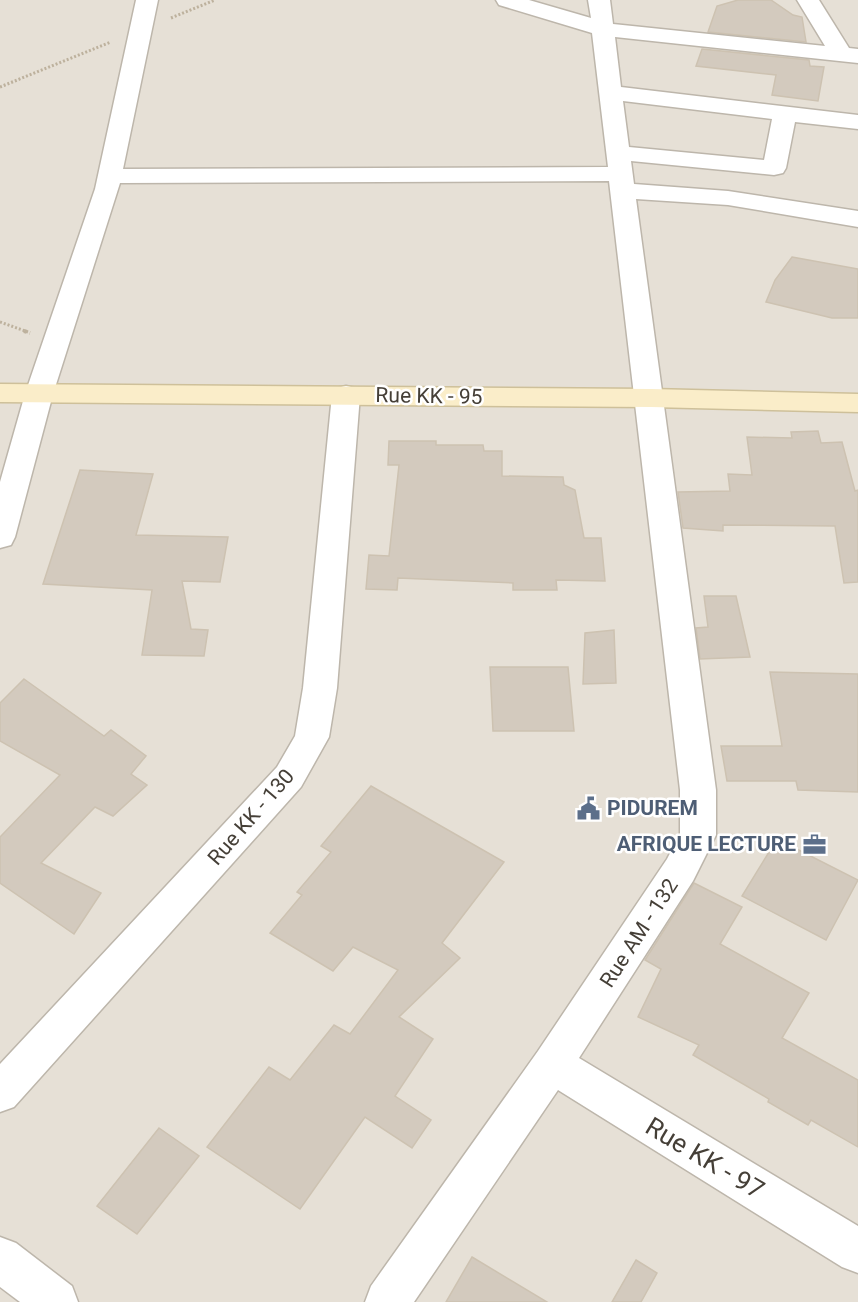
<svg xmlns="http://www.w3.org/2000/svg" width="858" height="1302" font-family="Roboto,sans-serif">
<rect width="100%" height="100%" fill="#f2efe7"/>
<rect fill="#e6e0d6" x="0" y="0" width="858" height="1302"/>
<g fill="#d3cabe" stroke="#cdc2b1" stroke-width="1.5">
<path d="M738,0H771L793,15L802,17L806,42L708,32L717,6Z"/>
<path d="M702,49L809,60L810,66L824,67L818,101L772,95L776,75L696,66Z"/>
<path d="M792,257L858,269V318H832L766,302L775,280Z"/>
<path d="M818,431L821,443L842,442L855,491L858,490V582L844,583L835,526L723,525V531L683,528L678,492L730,491L728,474L752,475L747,437L792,438L791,432Z"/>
<path d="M389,441H436V445H483L484,451H502V476L563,477L564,485L575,490L584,538H601L605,581L556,580L557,590H513V583L398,578L397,590L366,589L369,555L389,556L399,465H388Z"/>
<path d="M80,470L153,474L136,535L228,537L220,582L182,581L191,629L208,630L204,656L142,655L152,590L43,584Z"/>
<path d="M704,596H736L750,657L700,659L696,628L708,627Z"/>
<path d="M614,630L616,683L583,684L585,633Z"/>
<path d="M490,667H568L574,731H493Z"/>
<path d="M770,672L858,674V792L798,790L796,781H727L721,746H782Z"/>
<path d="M24,679L104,736L111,730L146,756L131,774L147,785L113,816L95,807L41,863L101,893L74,934L0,883V837L60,775L0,741V703Z"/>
<path d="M371,786L504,862L442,943L460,958L399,1017L433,1039L395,1096L431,1120L412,1148L365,1117L300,1209L207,1147L269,1067L290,1080L334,1025L350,1034L398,970L353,947L333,971L270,933L302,895L297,892L331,852L321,846Z"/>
<path d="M777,839L858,880L826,940L742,896Z"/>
<path d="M694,883L742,907L720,944L809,993L782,1038L858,1080V1147L811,1120L808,1125L768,1102L769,1099L693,1055L699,1045L638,1017L661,969L645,960Z"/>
<path d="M159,1128L199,1156L137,1234L97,1206Z"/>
<path d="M472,1257L547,1302H446Z"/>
<path d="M636,1260L657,1273L641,1302H612Z"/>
</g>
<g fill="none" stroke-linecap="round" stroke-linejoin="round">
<defs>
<g id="street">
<path d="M136,0H158L123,169L608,167L592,33L499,5L496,0H529L591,18L588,0H610L613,24L825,46L797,0H819L849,48L858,49V63L615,37L621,87L858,115V129L795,122L786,168L783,173L774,175L631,161L634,184L728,191L858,211V227L728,205L636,199L716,790V835L693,881L579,1058L858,1226V1273L842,1267L558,1090L414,1302H365L371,1286L538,1051L667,859L680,834V790L609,181L120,183L53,394L15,537L11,545L0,548V482L25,394L95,189ZM623,101L772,119L764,160L629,147Z"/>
<path d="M346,386L356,388L360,395L337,688L329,737L301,787L14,1107L0,1112V1064L277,767L295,736L303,688L332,395L336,388Z"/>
<path d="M0,1237L16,1243L72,1286L78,1302H20L0,1287Z"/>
</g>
<path id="secondary" d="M0,384L651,389L858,394V412L651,407L0,402Z"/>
</defs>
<use href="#street" stroke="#bdb6ab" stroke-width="3"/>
<use href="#secondary" stroke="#cec09a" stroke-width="3"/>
<g stroke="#bdb19d" stroke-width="3" stroke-dasharray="2 2" stroke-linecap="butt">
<path d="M171,18L215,0"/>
<path d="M0,87L111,42"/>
<path d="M0,322L28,332"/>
</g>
<path stroke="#bdb19d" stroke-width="4" stroke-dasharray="3 3" stroke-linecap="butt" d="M24,331L30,333"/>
<use href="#street" fill="#fff" fill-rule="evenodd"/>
<use href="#secondary" fill="#faedc9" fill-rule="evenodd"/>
</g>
<defs>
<symbol id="civic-bare" viewBox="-9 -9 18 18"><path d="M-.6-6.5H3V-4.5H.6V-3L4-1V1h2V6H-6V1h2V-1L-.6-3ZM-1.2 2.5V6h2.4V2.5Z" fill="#5c6f8a" stroke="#fff" stroke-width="2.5" paint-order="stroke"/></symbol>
<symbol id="office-bare" viewBox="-9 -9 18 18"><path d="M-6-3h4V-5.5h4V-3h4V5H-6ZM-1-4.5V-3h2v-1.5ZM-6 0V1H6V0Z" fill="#5c6f8a" stroke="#fff" stroke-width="2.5" paint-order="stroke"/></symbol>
</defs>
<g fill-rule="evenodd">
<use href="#civic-bare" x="572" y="792" width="33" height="33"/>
<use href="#office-bare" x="798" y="828" width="33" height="33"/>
</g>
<g text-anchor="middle" stroke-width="5" stroke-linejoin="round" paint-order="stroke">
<g font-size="21" fill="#453f37" stroke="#fff">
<text transform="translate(429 396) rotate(1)" y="7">Rue KK - 95</text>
<text transform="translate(251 817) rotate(-49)" y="7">Rue KK - 130</text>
<text transform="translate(639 933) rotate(-57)" y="7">Rue AM - 132</text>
</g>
<g font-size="21" font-weight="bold" fill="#4e5e75" stroke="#fff" text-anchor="start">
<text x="607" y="815">PIDUREM</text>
<text x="796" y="851" text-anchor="end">AFRIQUE LECTURE</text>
</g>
<g font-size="26" fill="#453f37" stroke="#fff">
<text transform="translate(705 1158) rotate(31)" y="9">Rue KK - 97</text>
</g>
</g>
</svg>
